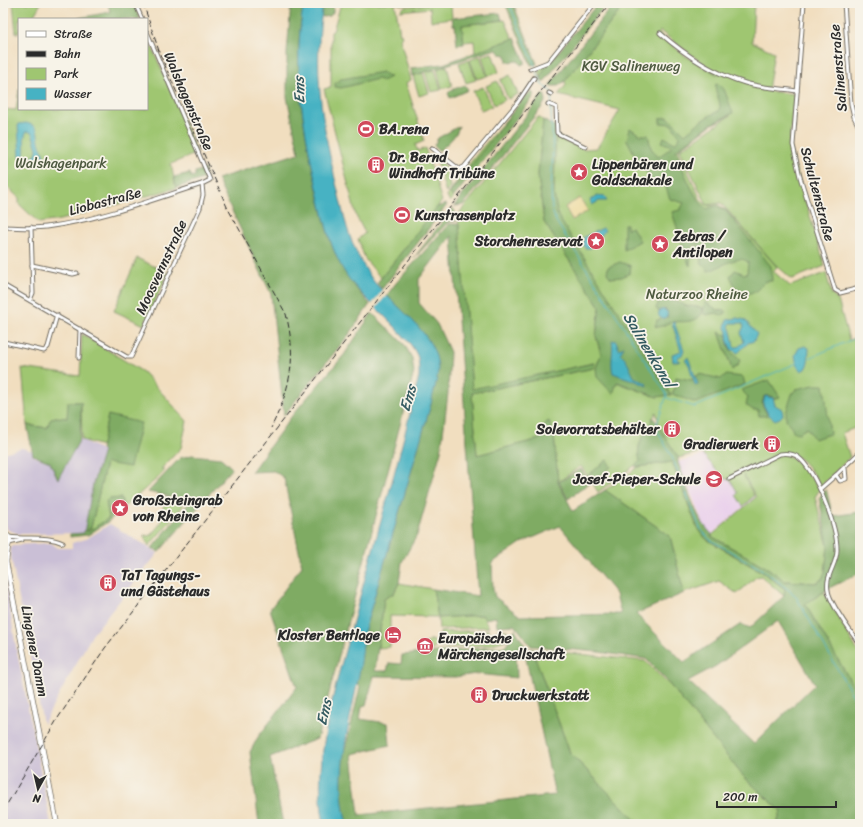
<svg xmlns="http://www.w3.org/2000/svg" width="863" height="827" font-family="Sriracha,sans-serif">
<rect width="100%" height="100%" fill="#f7f3e8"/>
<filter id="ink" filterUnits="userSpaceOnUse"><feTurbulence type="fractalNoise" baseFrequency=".025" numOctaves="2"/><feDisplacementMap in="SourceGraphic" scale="8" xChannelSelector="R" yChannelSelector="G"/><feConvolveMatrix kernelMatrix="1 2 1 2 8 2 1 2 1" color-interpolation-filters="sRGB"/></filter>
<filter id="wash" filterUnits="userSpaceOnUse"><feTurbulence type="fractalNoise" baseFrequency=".012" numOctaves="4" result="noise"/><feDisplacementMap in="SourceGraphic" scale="16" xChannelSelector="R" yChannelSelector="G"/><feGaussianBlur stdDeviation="0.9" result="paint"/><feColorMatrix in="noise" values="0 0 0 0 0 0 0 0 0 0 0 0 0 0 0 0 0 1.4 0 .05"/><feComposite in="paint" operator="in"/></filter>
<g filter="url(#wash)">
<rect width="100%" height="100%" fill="#f1debf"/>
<path fill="#ead1ec" d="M723,450L755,497L712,534L705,528L678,462Z"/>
<g fill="#cabfd6">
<path d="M80,439L103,451L93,484L84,533L19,534L6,529L3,512V453L22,448L32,451L33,456L50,462L58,479Z"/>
<path d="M110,524L158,553L92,635L43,724L10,552L11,548L14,545L51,543L58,548H72V543L88,538Z"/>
<path d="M3,566L15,641L51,824H3Z"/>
</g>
<g fill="#9fc671" stroke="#65784e" fill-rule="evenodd">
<path d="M13,3H41L32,19H19V33H16Z"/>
<path d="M341,3H417L402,5L395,3L400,34L401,33L402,37L400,39L411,80L406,83L424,141L415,145L418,151L425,148L442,201L381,278L365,259L358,239L365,233L356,216L324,89L331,87V32L333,31Z"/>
<path d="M437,3H473L451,5L452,18L431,21L430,8L400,11L404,7Z"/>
<path d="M626,3H754L752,42L774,52L768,91L794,94L789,146L825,266L792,279L775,264L721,203L707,205L680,150L731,115L711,125L678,150L701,200C707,206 709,207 717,204L726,210L777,267L773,271L790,286L826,273L832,295L838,300L849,340L860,336V426L842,433L850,457L821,486C812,473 803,454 785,454L798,462L820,489L815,497L828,546L825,572L822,579L816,583L785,581L769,569L711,536L756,497L743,474L754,496L743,506L736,495L738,493L731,481L722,477L701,452L678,458L660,429L656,412C654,416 652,422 650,426C643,441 635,443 641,461L598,492L581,466L558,482L554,435L543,425L540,439L477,455L472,393L594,368L593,363L472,390L458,217L460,212L538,117L543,120L538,175L544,222L600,307L596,336L601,354L596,368L613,393L616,382L657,397L665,388L558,219L554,208L555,135L584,149L597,148L620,110L558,95L566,85L565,81ZM660,31L718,75L684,55L659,34Z"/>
<path d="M505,20L513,39L475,53L474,41L464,42L462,25Z"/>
<path d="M152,47L197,153L171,164L176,188L60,220L39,223L19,204V198L3,183V109L16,110L19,89V109H147V48Z"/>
<path d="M492,53L499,72L488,76L482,56Z"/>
<path d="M557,55L547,67L541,79L539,69L546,65Z"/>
<path d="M480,56L487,76L477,79L470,60Z"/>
<path d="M469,60L476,80L466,83L459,63Z"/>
<path d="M447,66L452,86L442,89L437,69Z"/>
<path d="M435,70L441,90L431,92L425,72Z"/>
<path d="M423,73L429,93L419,96L413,76Z"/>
<path d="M510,75L518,94L508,99L500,80Z"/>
<path d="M497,81L505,100L494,105L486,86Z"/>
<path d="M483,87L492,106L481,110L473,91Z"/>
<path d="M521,103L450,193L453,198L450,202L447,196C469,162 494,132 521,103Z"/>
<path d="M435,153L442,159L450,186L446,193Z"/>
<path d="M137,258L168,273L144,325L114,311Z"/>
<path d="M82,334L143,372L187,421L181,448L161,469H164L160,476L124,507L120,499H109L106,502L109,518L87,533L88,529L91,527L106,463L108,415L102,446L82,440L81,402H69L67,418L55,417L50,420L47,428L27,425L22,368L80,376Z"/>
<path d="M672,462L697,527L706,539L765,574L785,589L784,596L761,576L756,577L737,594L719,581L684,593L670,536L605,490L638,467Z"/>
<path d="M165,497L183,503V506L149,546L144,535L150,536L161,523Z"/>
<path d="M399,583L433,589L438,617L390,616V647L378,648L384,599L394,593Z"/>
<path d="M824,592L860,655V697L805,604Z"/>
<path d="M482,615L489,627L439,629L438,618Z"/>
<path d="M489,630L490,639H497V630H507L506,640L489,645L440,648V632Z"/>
<circle cx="431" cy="645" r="5"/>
<path d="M532,649L645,661L666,682L670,685L743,776L781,811L777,824H639L570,753Z"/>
</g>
<g fill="#7fab63" stroke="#556b47" fill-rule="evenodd">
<path d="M108,3H134L140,19H73L110,12Z"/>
<path d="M291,3H304C291,66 304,132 318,193C323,214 327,235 336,255C345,273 356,290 370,304L351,332L284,415L271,294L217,179L299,153L287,97V53Z"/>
<path d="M322,3H333V12L330,16L323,17L320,13Z"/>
<path d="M505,3H513L537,64L531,65Z"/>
<path d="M598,3H607L543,83L541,79L543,71Z"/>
<path d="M614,3H626L565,81L558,86H549Z"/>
<path d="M500,13L502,20L462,25L464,44L457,45L455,25H453L452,18Z"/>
<path d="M515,38L525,61V63L521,65L518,61L507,62L506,55L500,54L496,49L412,76L411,68L443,64Z"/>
<path d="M382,72L390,77L382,81L378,79L341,88L335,87V83L341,79Z"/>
<path d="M716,84H719L724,89L733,113L711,124L676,150C683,170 691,193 706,209L717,206L726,211L771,266L772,281H766L756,291L744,295C735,290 734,284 730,276L735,270L744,274L747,273L748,262C738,253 719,269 708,271L701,262L698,244L691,246L690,266L689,265L672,212L680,210L684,203L670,199L665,185L655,187L646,172V165L637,159L627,140L630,128L640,135H648L651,148L658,157L671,148V146L662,142L664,137L675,143L680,137L671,124L660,123V118L668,117L685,134C696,125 706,116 719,111C723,102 713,92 716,84Z"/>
<path d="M465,85L468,90L450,98L448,93L451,90Z"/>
<path d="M532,92L534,95L532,99L453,198L450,193L525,96Z"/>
<path d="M544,93L546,100L542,107L463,205L454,206Z"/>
<path d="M543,120L556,127L554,194L558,216L671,395L657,397L617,382L613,394L597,377L596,368L601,354L596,336L600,307L544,222L538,175Z"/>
<path d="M459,126C457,136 447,144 440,150H437L434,145L438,138Z"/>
<path d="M205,169V178L176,188L174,177L190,173L191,177L195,176V172Z"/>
<path d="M446,204L447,205L382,289L377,283L437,207Z"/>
<path d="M453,208L456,214V221L448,222L413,259Z"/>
<path d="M449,224H459L472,389L594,363V368L472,393L477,455L540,439L543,425L549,421L554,435L558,482L573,511L605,490L670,536L684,593L636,614L684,662L741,624L750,628L784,596L785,589L765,574L706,539L697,527L672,462L638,467L635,466L640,461C634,442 647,434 653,417L678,457V462C686,483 695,519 712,534L711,536L769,569L785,581L816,583L822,579L825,572L828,546L819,498L826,489L833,516L860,512V573L833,586L805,604L860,697V824H777L781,811L743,776L666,680L646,659L598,652L531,646L515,625L497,626L496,617L485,619L482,615L438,618L433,589L478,596L452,236L419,279V303L437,324L450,352L448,393L441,451L417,535L402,562L399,583L394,593L384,599L375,671H387L389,663L401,664L402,655L506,646L515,629L527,649H532L570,753L639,824H346L340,809L343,750L346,746L360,687L357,682L364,632L431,404L417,325L387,295L396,283ZM560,526L616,594L621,614L520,616L495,597L493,589L492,563L521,543ZM778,621L815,684L754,744L688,681L716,666ZM516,648L524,649L555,795L359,815L352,754L390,745L388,723L360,719L362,706L366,705L374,676L455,677L476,674L517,678Z"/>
<path d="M624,224H627V229L632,227L640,241L624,250Z"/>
<path d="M620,262L631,266L630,273L622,277L611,278L607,273L608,267Z"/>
<path d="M667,298L687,306L701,307L702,314C695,324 682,321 672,322C666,323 663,327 657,327L655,326L657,320L668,317L666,309L658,311L656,308L659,301Z"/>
<path d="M705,302L718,310L726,311V313L722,315L716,313L705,315L703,312Z"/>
<path d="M372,313L404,344L412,358L414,372L317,739L270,757L283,824H259L250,752L258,737L297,687L270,609L302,566L284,478L274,471L251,472L294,413L344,355Z"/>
<path d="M719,332L728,336C725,344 733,355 740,360L738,365L732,370Z"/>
<path d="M699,374L721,379L725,375L743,377L745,384L696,403L672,394L674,390L676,377L691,380Z"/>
<path d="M769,380L780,397L774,399L771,396H764L762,404L768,416H759L758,410H753L746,405L748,397L741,390Z"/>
<path d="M814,385H824L830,434L814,439L807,428L799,433L794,432L786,419V413L792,394L796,389Z"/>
<path d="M68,402H81L80,439L58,479L50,462L33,455L27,425L47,428L50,420L55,417L67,418Z"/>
<path d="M108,415L141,423L130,467L106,463L91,528L88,529L87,532L109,518L106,502L109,499L121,498L124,507L109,521L88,535L70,537V534L84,533L93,484L103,451L101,449Z"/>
<path d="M192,455L221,458L232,468L159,552L152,548L189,503L164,495L148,492L180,458Z"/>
<path d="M607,460L611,467L568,499L559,482L581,469L586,477Z"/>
</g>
<path fill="#eeda9e" stroke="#8c8264" d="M580,198L588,211L572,220L565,207Z"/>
<g fill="#46b2c3" stroke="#386e77" fill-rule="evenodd">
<path d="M304,3H323C313,70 321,118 336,183C342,207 346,231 357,253C361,262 367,271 372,279C392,306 439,333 438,371C437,382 433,393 431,404L364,632C363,644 362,657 360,669C351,719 333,774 347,824H324C310,758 340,672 357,607C378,530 401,454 419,376C419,370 419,364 418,358C413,338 361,298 347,276C331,252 325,223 319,196C304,133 291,67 304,3Z"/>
<path d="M26,123C39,126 37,131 39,141C40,149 46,153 43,162L28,165L24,163L20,157L18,126L19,124ZM27,131L32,133L37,149L36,155L30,159L26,158L24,155C26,147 22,138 27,131Z"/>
<path d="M597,196L605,197L607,201H599L592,205L590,200Z"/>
<path d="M603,228L605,230L599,238L592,241L591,248H585L583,244L584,237Z"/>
<circle cx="663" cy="314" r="4.5"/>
<path d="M737,318L745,320L757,334L754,341L748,343L738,353L731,349L727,339L728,332L725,326L727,320ZM731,323H742L744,326L741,333L744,342L738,347H734C733,340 732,333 729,326Z"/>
<path d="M674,322L684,350L682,355L678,357V360L681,361L673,362L672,354L681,351L672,323Z"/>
<path d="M612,340L616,341L619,349L624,347L620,354L626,360L634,377L646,383L647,386C636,380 625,378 613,373C610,362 614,351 612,340Z"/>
<path d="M805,346L809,348L808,363L805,369L801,371L797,366L795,355L799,348Z"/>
<path d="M688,357L698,384L695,385L689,365L685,360Z"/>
<path d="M765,396L773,398L775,405L782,409L783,415L780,418L775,420L768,414L763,404Z"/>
</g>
<path fill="#f1debf" d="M384,288L388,293L374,311L370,307Z"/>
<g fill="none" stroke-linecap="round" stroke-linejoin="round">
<g stroke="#46b2c3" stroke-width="1">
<path d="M509,3L535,66"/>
<path d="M536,69L541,84L552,92L551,111L553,149L551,190L552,210L556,221L667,395L657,423L658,432L672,457L700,528L709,539L766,572L795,595L860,708"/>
<path d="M807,359L860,336"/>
<path d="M667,398L695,407L797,363"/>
</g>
</g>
</g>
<g filter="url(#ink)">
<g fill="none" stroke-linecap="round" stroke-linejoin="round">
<defs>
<g id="street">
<path d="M135,3L142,19"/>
<path d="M804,3L793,145L800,177L835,290L840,293L860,288"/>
<path d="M844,3L851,104L854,117L860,129"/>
<path d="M660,33C685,55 712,73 745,83C761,88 780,88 797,91"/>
<path d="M530,69L548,62L595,3"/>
<path d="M549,93L551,94"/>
<path d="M548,104L556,107L557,133L586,147"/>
<path d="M432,148L459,169L464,167L518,102L534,78"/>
<path d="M3,227C17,227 32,229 46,227C99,220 151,200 202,184L210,180L147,32"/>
<path d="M32,265L73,274L77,273"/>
<path d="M3,285L127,357H131L200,208L203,195L202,184"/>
<path d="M30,300L33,293L31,227"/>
<path d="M4,342L44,351L48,347L57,315"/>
<path d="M79,358L80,329"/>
<path d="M845,468L846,479L840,481L836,475L860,452"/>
<path d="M729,479L780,454C787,453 792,453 798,457C816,471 837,526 837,549C838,563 825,575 828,590C829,603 852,633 860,645"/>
<path d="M820,489L836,475"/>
<path d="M9,537C27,540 47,535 63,543"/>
<path d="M9,543L22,540"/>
</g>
<g id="secondary">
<path d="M3,534L8,536L10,541L8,546L3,548"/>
<path d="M3,555L6,562L57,824"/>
<path d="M6,562L8,546"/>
</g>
</defs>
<use href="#street" stroke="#706a5f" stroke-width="5"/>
<use href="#secondary" stroke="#706a5f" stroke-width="6"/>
<use href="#street" stroke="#fff" stroke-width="3"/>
<use href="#secondary" stroke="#fff" stroke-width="4.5"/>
<g stroke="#2b2b2b" stroke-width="1" stroke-dasharray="6 3" stroke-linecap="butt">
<path d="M143,3L160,54L227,207L286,314C297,359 291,387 271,428"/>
<path d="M3,811L58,718L105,648L610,3"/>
</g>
</g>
</g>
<defs>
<symbol id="stadium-disc" viewBox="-11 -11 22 22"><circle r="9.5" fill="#d1495b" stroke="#f7f3e8"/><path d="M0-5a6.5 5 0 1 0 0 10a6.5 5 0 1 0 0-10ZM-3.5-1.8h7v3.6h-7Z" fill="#fff"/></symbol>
<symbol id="building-disc" viewBox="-11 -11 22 22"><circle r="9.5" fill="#d1495b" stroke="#f7f3e8"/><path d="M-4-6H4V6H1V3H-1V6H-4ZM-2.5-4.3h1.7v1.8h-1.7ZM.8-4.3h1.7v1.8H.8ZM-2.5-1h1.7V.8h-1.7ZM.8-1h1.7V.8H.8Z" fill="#fff"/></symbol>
<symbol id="sight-disc" viewBox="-11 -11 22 22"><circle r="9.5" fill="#d1495b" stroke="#f7f3e8"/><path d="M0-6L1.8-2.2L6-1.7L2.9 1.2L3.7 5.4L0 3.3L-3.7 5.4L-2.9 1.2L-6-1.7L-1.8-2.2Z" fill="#fff"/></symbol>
<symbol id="school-disc" viewBox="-11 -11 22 22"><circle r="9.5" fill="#d1495b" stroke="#f7f3e8"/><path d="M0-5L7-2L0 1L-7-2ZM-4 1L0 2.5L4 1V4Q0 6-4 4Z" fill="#fff"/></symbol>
<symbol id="hotel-disc" viewBox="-11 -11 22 22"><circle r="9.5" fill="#d1495b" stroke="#f7f3e8"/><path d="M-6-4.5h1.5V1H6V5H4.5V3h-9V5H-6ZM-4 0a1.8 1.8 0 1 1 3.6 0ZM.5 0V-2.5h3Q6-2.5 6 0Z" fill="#fff"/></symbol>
<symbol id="museum-disc" viewBox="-11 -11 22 22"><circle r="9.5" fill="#d1495b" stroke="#f7f3e8"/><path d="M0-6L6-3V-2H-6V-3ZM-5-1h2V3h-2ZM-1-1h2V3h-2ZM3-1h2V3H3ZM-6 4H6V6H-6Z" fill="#fff"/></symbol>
</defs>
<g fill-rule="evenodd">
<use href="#stadium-disc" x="356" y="119" width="20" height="20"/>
<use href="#building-disc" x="366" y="155" width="20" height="20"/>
<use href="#sight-disc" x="569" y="162" width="20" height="20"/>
<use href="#stadium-disc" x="392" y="205" width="20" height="20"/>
<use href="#sight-disc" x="586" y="231" width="20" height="20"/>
<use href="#sight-disc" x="650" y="234" width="20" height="20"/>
<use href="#building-disc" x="662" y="419" width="20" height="20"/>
<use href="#building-disc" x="762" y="434" width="20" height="20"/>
<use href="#school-disc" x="704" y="469" width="20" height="20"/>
<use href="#sight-disc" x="110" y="498" width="20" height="20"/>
<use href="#building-disc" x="98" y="573" width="20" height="20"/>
<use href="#hotel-disc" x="383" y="625" width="20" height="20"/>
<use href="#museum-disc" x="415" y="636" width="20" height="20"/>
<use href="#building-disc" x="469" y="685" width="20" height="20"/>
</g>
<g text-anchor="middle" stroke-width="3.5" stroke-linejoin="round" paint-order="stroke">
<g font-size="14" fill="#4e5a40" stroke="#f7f3e8">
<text x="631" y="71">KGV Salinenweg</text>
<text x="61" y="168">Walshagenpark</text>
<text x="697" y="299">Naturzoo Rheine</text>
</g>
<g font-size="14" fill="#2b2b2b" stroke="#f7f3e8">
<text transform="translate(838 68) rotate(-95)" y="5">Salinenstraße</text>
<text transform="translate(189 101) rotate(67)" y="5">Walshagenstraße</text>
<text transform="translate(818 194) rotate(75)" y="5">Schultenstraße</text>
<text transform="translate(105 201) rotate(-15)" y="5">Liobastraße</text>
<text transform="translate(161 267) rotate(-65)" y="5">Moosvennstraße</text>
<text transform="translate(35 651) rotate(79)" y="5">Lingener Damm</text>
</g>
<g font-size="14" font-weight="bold" fill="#2b2b2b" stroke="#f7f3e8" text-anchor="start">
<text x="379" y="134">BA.rena</text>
<text x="389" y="162">Dr. Bernd<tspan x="389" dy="16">Windhoff Tribüne</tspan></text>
<text x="592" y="169">Lippenbären und<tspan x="592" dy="16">Goldschakale</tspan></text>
<text x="415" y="220">Kunstrasenplatz</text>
<text x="673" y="241">Zebras /<tspan x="673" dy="16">Antilopen</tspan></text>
<text x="583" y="246" text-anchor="end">Storchenreservat</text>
<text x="659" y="434" text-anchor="end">Solevorratsbehälter</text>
<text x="759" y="449" text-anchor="end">Gradierwerk</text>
<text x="701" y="484" text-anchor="end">Josef-Pieper-Schule</text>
<text x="133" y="505">Großsteingrab<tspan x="133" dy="16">von Rheine</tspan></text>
<text x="121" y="580">TaT Tagungs-<tspan x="121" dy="16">und Gästehaus</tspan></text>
<text x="380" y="640" text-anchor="end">Kloster Bentlage</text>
<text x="438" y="643">Europäische<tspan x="438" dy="16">Märchengesellschaft</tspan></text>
<text x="492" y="700">Druckwerkstatt</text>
</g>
<g font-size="15" font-style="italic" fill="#345a60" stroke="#f7f3e8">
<text transform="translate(299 90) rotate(-92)" y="5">Ems</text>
<text transform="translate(649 350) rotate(59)" y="5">Salinenkanal</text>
<text transform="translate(408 398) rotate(-74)" y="5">Ems</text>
<text transform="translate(324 712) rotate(-78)" y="5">Ems</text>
</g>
</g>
<rect width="863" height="827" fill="none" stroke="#f7f3e8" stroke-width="16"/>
<rect x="18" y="18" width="130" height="92" fill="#f7f3e8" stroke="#a5a39c"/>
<rect x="26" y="31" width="20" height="6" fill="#ffffff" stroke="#a5a39c"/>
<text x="54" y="38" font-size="12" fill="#2b2b2b">Straße</text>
<rect x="26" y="51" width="20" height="6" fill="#2b2b2b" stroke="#a5a39c"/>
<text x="54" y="58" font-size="12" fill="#2b2b2b">Bahn</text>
<rect x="26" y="68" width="20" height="12" fill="#9fc671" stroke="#a5a39c"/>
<text x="54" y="78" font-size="12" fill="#2b2b2b">Park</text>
<rect x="26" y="88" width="20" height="12" fill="#46b2c3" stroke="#a5a39c"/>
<text x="54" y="98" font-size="12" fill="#2b2b2b">Wasser</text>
<g transform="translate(38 789) rotate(188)" stroke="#f7f3e8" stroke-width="3" paint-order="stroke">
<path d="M0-3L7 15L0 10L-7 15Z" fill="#2b2b2b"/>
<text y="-6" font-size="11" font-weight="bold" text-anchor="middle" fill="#2b2b2b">N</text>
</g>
<path d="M717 801v6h119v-6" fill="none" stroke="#2b2b2b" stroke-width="2"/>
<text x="723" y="801" font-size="12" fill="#2b2b2b" stroke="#f7f3e8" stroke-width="3" paint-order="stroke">200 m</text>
</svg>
